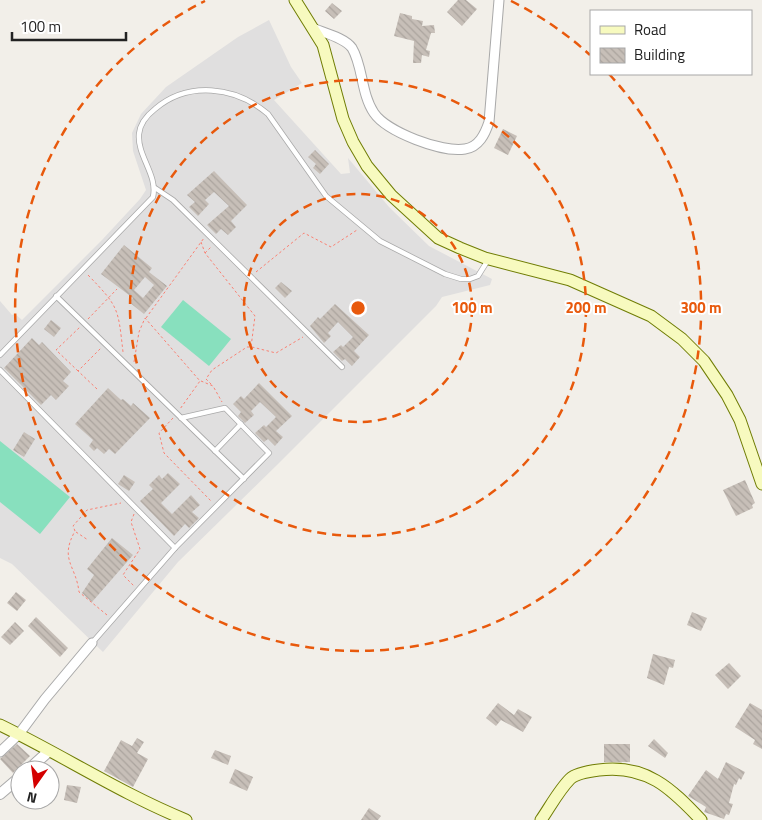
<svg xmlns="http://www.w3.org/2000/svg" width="762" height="820" font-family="'Titillium Web',sans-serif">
<defs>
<pattern id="building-back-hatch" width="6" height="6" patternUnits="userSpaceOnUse" patternTransform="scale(1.25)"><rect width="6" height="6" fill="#c7bfb8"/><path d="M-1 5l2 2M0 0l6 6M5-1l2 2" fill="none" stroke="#aba49e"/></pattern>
</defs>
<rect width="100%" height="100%" fill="#f2efe9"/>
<path fill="#e0dfdf" d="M269,20L291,67L302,83L274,100L341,174L350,173L348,158L389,207L429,246L492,279L490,285L442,297L436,306L278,464L178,562L103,652L12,564L0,558V301L12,315L15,314L22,320L102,240L140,199L146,190L133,151L132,133L141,114L166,87L238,37Z"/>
<g fill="#88e0be">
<path d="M183,300L231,339L209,366L161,327Z"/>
<path d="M0,441L70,497L40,534L0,502Z"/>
</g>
<g fill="url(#building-back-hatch)" fill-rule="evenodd">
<path d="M458,0H466L477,9L462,26L447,12Z"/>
<path d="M332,3L342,11L334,19L325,11Z"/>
<path d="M400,13L412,16V19L423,21L422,26L434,25L435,33H431L426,50L430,51L429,57L422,55L421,63H413L414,41L394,36Z"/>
<path d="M503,129L517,136L508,155L494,148Z"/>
<path d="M315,150L329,164L320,174L313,168L316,164L308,157Z"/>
<path d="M214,171L247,205L231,221L236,227L228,235L221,229L216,234L207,225L229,206L214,192L205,200L209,204L198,216L189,207L195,202L187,195Z"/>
<path d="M124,245L152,268L149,272L167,286L144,314L129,302L133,298L101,274ZM145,277L154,285L143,298L134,290Z"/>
<path d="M281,282L292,291L285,298L275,288Z"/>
<path d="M335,304L369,335L354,351L360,357L352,366L345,359L342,361L333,352L341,345L343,347L353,337L338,322L328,333L331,336L324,343L310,326L318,317L320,319Z"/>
<path d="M51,320L61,328L54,337L44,329Z"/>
<path d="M32,338L39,345L42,342L71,372L63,381L69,386L56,400L51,395L41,405L4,368Z"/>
<path d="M259,383L292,416L276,431L283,437L275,446L268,439L264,442L255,433L264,425L266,427L276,417L260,402L251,411L254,415L245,423L238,416L241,412L233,404L241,396L244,399Z"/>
<path d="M108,388L121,400L123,399L131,406L133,403L150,418L115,454L109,449L104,454L97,448L94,451L89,446L93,440L75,424Z"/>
<path d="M24,432L35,439L24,457L13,450Z"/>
<path d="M168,473L180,484L161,503L172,514L191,495L200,505L192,512L199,518L189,528L185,524L174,536L140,501L153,489L149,485L159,475L162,479Z"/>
<path d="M124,475L135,482L129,491L118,484Z"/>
<path d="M745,480L755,503L752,505L753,508L736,516L723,490Z"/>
<path d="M112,538L133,555L92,602L82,593L94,575L87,569Z"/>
<path d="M16,592L26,600L17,611L7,603Z"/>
<path d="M692,612L707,618L701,631L687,625Z"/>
<path d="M36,617L68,648L60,657L28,626Z"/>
<path d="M15,622L24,631L10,645L1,637Z"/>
<path d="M653,654L675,660L673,668L669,667L664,685L647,678Z"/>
<path d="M729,663L741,676L728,689L715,675Z"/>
<path d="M498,703L514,715L518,709L532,717L523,732L501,720L496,726L486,718Z"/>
<path d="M750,703L762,710V749L753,744L755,740L735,727Z"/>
<path d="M137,738L144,742L137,753L148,759L133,787L104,771L121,740L132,746Z"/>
<path d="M654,739L668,753L665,758L648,746Z"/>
<path d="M17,744L30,756L13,773L0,759Z"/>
<rect x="604" y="744" width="26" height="18"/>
<path d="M215,750L231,756L228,765L211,758Z"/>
<path d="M726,762L745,772L741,780L739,778L736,785L734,784L729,803L733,804L729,815L726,814L724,819L704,812L706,807L688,796L706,770L718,779Z"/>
<path d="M235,769L253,777L247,791L229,783Z"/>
<path d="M67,785L81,787L77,803L64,800Z"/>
<path d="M369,808L381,816L378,820H361Z"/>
</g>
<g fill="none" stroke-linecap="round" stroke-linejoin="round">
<defs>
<g id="service">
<path d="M155,188L173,200L342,367"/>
<path d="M56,296L244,479"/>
<path d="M0,355L153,197C158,175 137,156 139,134C140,123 146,116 155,109C188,81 235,86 268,114L326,196L380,241L445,274L461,279H470L478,276L488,260"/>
<path d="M0,370L175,548"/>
<path d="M215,451L241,424"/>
<path d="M92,643L175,548L269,453L225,408L181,418"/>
</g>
<g id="minor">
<path d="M315,29C325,33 345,38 352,48C363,66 361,94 374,113C387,132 442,153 465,149C479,147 485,134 489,122L499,0"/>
<path d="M0,752L19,734L45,699L92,643"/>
</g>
<g id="tertiary">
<path d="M28,770L48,752"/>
<path d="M0,794L20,777"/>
</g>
<g id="secondary">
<path d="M295,0L323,45L343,119L353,142L367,166L391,195L438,238L460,248L485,258L570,280L651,316L682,339L704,361L727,395L740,420L762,484"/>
<path d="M0,725C64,756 120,793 186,820"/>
<path d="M541,820C550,807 559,790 570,779C576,773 591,771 599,770C646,764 671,788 701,820"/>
</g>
</defs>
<use href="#service" stroke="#a9a9a9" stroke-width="6"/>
<use href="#minor" stroke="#a9a9a9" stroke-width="11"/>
<use href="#tertiary" stroke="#a9a9a9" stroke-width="12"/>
<use href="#secondary" stroke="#707d05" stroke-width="13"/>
<g stroke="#fa8072" stroke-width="1" stroke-dasharray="2.5 2.5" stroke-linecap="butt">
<path d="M201,242L205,253L255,316L251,347H247L212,370L206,379L213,386"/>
<path d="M205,253L211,247"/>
<path d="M256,272L304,233L331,247L357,230"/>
<path d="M88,275C119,307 118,308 123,352"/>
<path d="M146,318L204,238"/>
<path d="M88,319L117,289"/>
<path d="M252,347L276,353L303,337"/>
<path d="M134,362L139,332L145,318L200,381L180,409"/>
<path d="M78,371L56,350L80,327"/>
<path d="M201,381L213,386L222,402"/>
<path d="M97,389L78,371L101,348"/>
<path d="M173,418L159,433L164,453L211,501"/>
<path d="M134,514L131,522L140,549L123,575L134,586"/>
<path d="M76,532L88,540"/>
<path d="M107,615L79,592C76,565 59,560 75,531L73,526L87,510L121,503"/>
</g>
<use href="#service" stroke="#fff" stroke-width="4.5"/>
<use href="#minor" stroke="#fff" stroke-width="9"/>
<use href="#tertiary" stroke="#fff" stroke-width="10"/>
<use href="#secondary" stroke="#f7fabf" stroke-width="11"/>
</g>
<g fill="none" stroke="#e8590c" stroke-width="2.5" stroke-dasharray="9 6">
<circle cx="358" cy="308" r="114"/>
<circle cx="358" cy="308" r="228"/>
<path d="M511 1A343 343 0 0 1 590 55M609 74A343 343 0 1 1 205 1"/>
</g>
<circle cx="358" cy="308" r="8" fill="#e8590c" stroke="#fff" stroke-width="2.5"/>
<g font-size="15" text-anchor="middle" font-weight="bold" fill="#e8590c" stroke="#fff" stroke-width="4" stroke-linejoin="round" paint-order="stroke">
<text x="472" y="313">100 m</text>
<text x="586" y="313">200 m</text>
<text x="701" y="313">300 m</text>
</g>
<rect x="590" y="10" width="162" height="65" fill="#ffffff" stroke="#a7a7a7"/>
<rect x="600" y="26" width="25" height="8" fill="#f7fabf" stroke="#a7a7a7"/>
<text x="634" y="35" font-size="15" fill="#222222">Road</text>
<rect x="600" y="48" width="25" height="15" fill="url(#building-back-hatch)" stroke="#a7a7a7"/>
<text x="634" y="60" font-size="15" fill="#222222">Building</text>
<g transform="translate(35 785) rotate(194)"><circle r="24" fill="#ffffff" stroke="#a7a7a7"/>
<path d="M0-4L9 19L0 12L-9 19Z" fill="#d40000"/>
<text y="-8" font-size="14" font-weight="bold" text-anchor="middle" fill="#222222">N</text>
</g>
<path d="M12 32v8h114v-8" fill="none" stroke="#222222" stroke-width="2.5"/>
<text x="20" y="32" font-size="15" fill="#222222" stroke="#ffffff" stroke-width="4" paint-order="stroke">100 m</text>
</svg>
